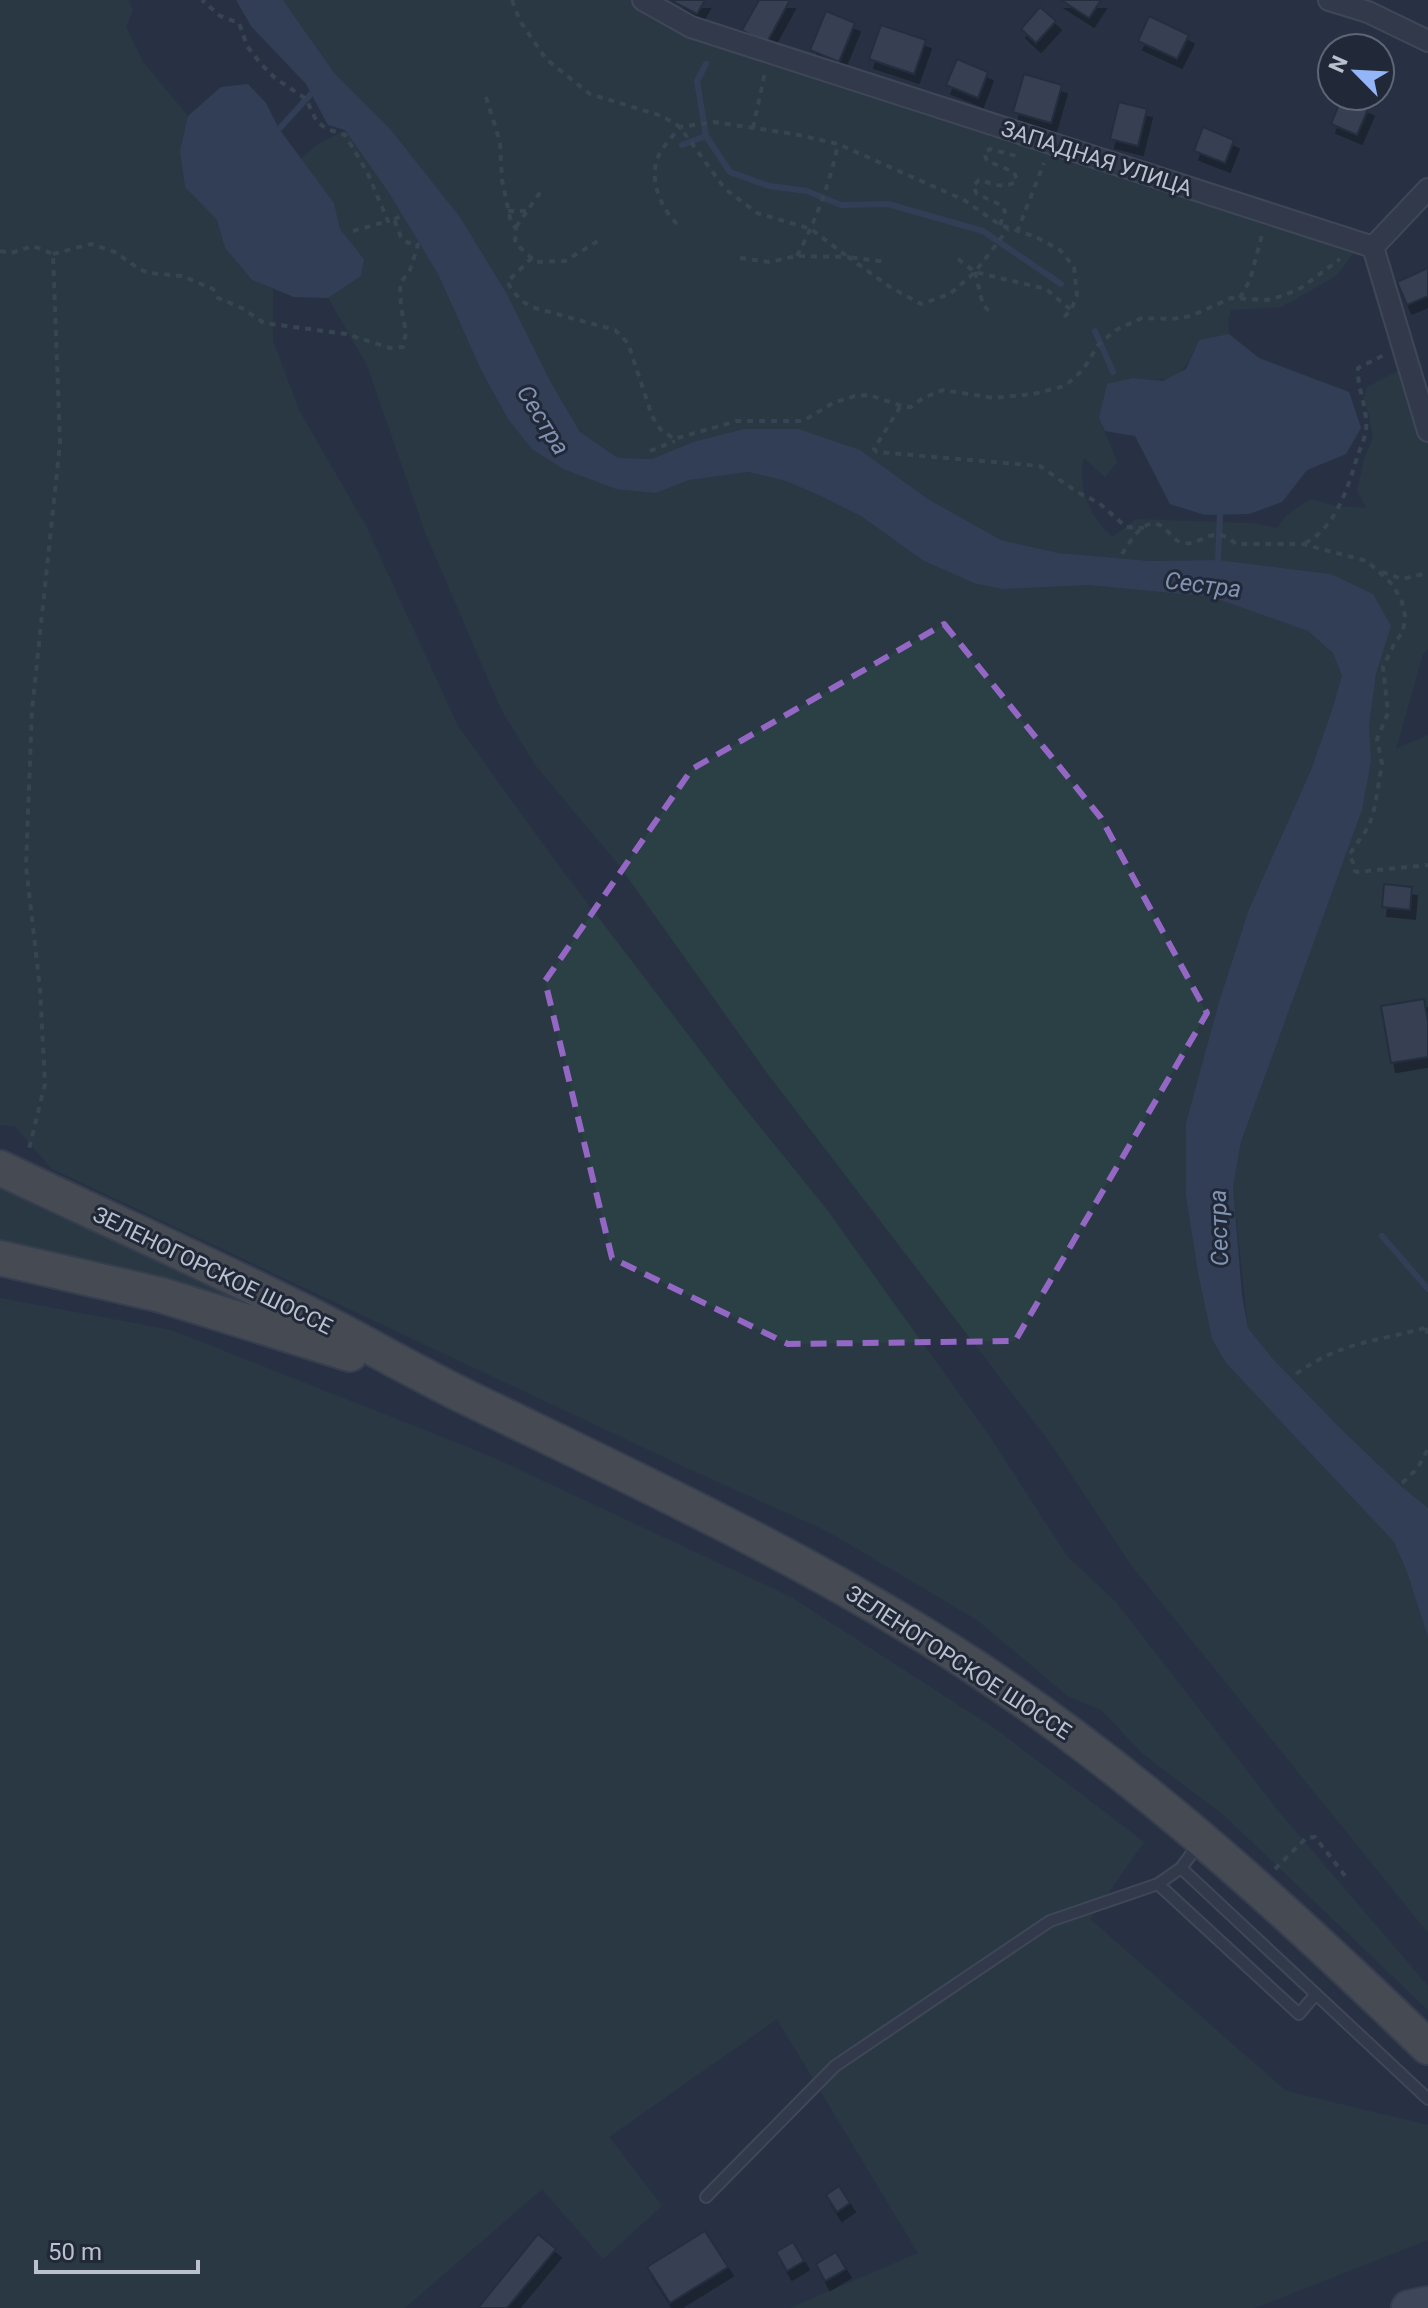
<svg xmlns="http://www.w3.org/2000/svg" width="1428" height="2308" font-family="Roboto,sans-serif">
<defs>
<filter id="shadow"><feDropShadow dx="5" dy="9" stdDeviation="0" flood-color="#0009"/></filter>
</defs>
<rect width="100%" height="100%" fill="#283243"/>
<g fill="#2a4044">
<path d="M0,0H128L133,10L126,27L143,62L188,116L180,150L185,187L217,220L225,248L252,280L273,289V341L299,410L366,526L458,726L553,858L735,1096L825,1207L990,1437L1067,1556L1115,1601L1279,1812L1428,1986V2010L1226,1817L1142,1753L1101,1710L1068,1696L977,1620L827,1531L687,1468L52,1169L15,1126L0,1125Z"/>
<path d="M283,0H643L691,27L1366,245L1353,254L1336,276L1281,307L1231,310L1228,319L1229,334L1199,340C1182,379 1175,383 1133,378L1099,418L1117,462L1105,477L1084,458C1076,486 1091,519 1113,537L1136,519L1252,523L1277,528L1287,515L1310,499L1335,506L1366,508L1357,491L1365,456L1373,438L1369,414L1363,401L1367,387L1408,366L1428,431V649L1423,654L1396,749L1428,735V1508L1402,1487L1344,1432L1272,1358L1248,1328L1233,1187L1241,1142L1362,810L1371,761L1369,726L1376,674L1391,626L1331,574L1218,560L1150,561L1058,553L1001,540L928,499L860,450L799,429H744L693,442L652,459L618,458L580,432L549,379L507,294L460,217L391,130L335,74Z"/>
<path d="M345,130L389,193L438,274L481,370L508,419L656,493L689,480L748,472L786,481L823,497L861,516L922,560L1003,589L1088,585L1212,597L1308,631L1334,653L1342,675L1333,707L1311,770L1249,909L1219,1002L1186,1123V1196L1198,1273L1212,1339L1226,1363L1394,1542L1407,1572L1428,1637V1933L1131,1565L1054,1448L767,1073L618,864L536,766L501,709L425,532L367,365L328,298L361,276L364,259L340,229L334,203L301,159L317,145Z"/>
<path d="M0,1183L360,1348L0,1245Z"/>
<path d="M0,1298L171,1330L490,1456L791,1597L997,1730L1144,1842L1090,1919L1286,2091L1428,2125V2240L1255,2308H790L918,2253L777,2019L609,2137L662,2206L603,2259L542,2189L405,2308H0Z"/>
</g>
<g fill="#3e4e6c">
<path d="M236,0H283L335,74L391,130L460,217L507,294L549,379L580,432L618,458L652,459L693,442L744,429H799L860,450L928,499L1001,540L1058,553L1150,561L1218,560L1331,574L1373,594L1391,626L1376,674L1369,726L1371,761L1362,810L1241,1142L1233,1187L1242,1296L1248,1328L1272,1358L1344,1432L1402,1487L1428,1508V1637L1407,1572L1394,1542L1226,1363L1212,1339L1198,1273L1186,1196V1123L1219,1002L1249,909L1311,770L1333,707L1342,675L1333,653L1308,631L1212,597L1088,585L1003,589L974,583L922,560L861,516L823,497L786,481L748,472L689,480L656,493L616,489L563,469L532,449L508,419L481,370L438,274L389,193L345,130L328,125L306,84L251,26Z"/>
<path d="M248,84L266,103L279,129L334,203L340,229L364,259L361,276L328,298L294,297L252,280L225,248L217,220L185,187L180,150L188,116L221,87Z"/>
<path d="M1229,334L1259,358L1349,392L1361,428L1346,454L1307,470L1282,502L1249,514L1205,515L1170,504L1135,436L1105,431L1099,418L1107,384L1133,378L1163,381L1186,369L1199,340Z"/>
</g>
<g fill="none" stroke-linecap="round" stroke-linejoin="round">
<g stroke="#3e4e6c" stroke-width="6">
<path d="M706,64L697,81L706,136"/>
<path d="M279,129L310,95"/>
<path d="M682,145L706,136L730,172L769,186L807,191L841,205L888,204L983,231L1061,284"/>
<path d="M1095,331L1113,372"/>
<path d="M1218,560L1220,514"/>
<path d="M1382,1236L1428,1289"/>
</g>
</g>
<g fill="#475265" stroke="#232b3a" stroke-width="2" filter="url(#shadow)">
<path d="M670,0H705L697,14Z"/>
<path d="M759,0H790L766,44L742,30Z"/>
<path d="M1061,0H1101L1089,18Z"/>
<path d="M1040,7L1056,21L1036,43L1021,29Z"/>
<path d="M826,11L855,23L839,62L810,50Z"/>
<path d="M1149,16L1189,35L1177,59L1138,41Z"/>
<path d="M881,25L926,40L914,74L869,59Z"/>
<path d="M957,59L988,72L978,98L946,85Z"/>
<path d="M1024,74L1062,85L1051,123L1013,112Z"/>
<path d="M1342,97L1369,107L1357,135L1331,124Z"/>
<path d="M1119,102L1147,109L1138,146L1110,139Z"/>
<path d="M1203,127L1234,140L1225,163L1194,151Z"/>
<path d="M1428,268V296L1407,305L1397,282Z"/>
<path d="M1384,884L1412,887L1410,910L1382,907Z"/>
<path d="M1424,999L1428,1022V1057L1391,1063L1381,1006Z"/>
<path d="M839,2186L850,2203L837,2212L826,2195Z"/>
<path d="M705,2231L728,2267L670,2303L647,2267Z"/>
<path d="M538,2234L556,2249L507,2308H478Z"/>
<path d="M793,2242L804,2261L787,2271L776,2252Z"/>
<path d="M836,2252L846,2269L825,2281L816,2264Z"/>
</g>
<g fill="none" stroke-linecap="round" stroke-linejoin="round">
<defs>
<g id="service">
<path d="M1181,1868L1428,2099"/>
<path d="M1158,1884L1299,2014L1316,1994"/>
<path d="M706,2197L835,2066L1050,1921L1158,1884L1181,1868L1198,1845"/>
</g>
<g id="minor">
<path d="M643,0L691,27L1373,247L1428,431"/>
<path d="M1329,0L1368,12L1428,41"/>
<path d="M1373,247L1428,189"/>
</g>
<path id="primary" d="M1409,2308L1428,2304"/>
<g id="trunk">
<path d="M0,1168C105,1218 211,1265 314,1317C367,1344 418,1374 472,1400C643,1483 814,1562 973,1666C1139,1775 1286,1910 1428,2047"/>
<path d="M0,1258L161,1295L350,1354"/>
</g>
</defs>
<use href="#service" stroke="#5b6270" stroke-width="14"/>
<use href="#minor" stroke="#5b6270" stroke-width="24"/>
<use href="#primary" stroke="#464d5c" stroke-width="38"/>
<use href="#trunk" stroke="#474f5d" stroke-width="38"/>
<g stroke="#485d61" stroke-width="4" stroke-dasharray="6 6" stroke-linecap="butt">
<path d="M512,0L520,21L546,59L590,94L662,116L680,127L725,189L757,213L811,229L848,257L887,262"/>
<path d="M486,97L500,142L502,180L510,218L516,229L515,243L536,262L565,261L603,238"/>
<path d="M753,128L765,72"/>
<path d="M508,211H526"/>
<path d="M394,219L402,216"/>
<path d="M677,224C660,207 647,176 660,153C665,144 674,135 680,127L714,122L794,134L838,144L964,200L1000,225L1036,237L1060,250L1074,267L1077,295L1071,310L1060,321"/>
<path d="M1000,225L1005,211L1001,205L977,194L973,186L979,180C992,183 1006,191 1017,180L1014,172L987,161L984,153L990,149L1020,157"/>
<path d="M516,227L541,191"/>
<path d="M353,231L388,221"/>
<path d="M1017,232L1044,163"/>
<path d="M0,251L11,253L33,246L53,254L60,443L32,710L26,866L40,989L45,1084L28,1153"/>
<path d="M53,254L91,244L115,252L139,269L149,273L182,276L213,289L218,298L242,308L264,323L346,334L390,348L403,347L406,332L401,307L400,284L410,270L418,245L415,242L408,243L401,237L394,219L388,221L367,172L345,135L327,129L317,122L306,99L275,78L261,64L247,46L239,23L220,16L202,0"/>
<path d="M797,256C816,220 830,183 838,144"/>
<path d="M532,258L507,282C515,294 521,303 535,308L615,330L628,343L652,416L660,429L674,439L737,421H803L833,403L855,396L870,395L904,407H911L923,398L943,390L994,398L1033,394L1065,386L1083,370L1098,345L1116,330L1142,318L1172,319L1191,316L1231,298L1267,300L1282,296L1301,288L1340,259"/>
<path d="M740,258L769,262L797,256L848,257L890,287L921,304L950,294L975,272L1008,229"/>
<path d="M958,259L975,272L1046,289L1071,310"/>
<path d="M975,272L983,305L993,315"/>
<path d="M1240,298L1250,280L1263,231"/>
<path d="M900,407L874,449L877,452L1040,466L1077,492L1099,503L1126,527L1144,528"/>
<path d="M650,451L675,441"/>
<path d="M1305,543C1336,528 1349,485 1358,454C1361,447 1365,438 1366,430C1368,409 1357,389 1358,368L1386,354"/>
<path d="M1122,554C1128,545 1137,529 1147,525C1163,519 1168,535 1178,541C1198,552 1211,520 1236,544H1302L1367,561L1393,585L1402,602L1405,616L1403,632L1395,642L1383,667L1388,713L1377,739L1382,764L1375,806L1369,826L1349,855L1355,866V871L1357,872L1428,865"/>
<path d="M1382,572L1402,579L1428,573"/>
<path d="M1426,1328L1428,1337"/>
<path d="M1296,1374C1341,1341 1377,1342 1428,1327"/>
<path d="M1402,1483L1417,1469L1428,1449"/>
<path d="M1275,1869L1306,1838L1315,1837L1346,1877"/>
</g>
<use href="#service" stroke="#3c4453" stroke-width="10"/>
<use href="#minor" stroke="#3c4453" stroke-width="20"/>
<use href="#primary" stroke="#5a6373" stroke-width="34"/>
<use href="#trunk" stroke="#6a6866" stroke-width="34"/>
</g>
<path d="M0 0H1428V2308H0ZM944,624L1101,818L1207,1013L1015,1341L788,1344L612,1258L545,981L692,769Z" fill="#283243" fill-opacity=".55" fill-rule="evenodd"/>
<path fill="none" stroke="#9467c5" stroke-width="6" stroke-dasharray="16 10" stroke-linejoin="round" d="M944,624L1101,818L1207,1013L1015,1341L788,1344L612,1258L545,981L692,769Z"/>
<g text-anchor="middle" stroke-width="6" stroke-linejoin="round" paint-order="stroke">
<g font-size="22" fill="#bac0cd" stroke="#212938">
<text transform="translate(1097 158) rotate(18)" y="8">ЗАПАДНАЯ УЛИЦА</text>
<text transform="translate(213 1270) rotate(26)" y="8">ЗЕЛЕНОГОРСКОЕ ШОССЕ</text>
<text transform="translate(959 1662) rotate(33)" y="8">ЗЕЛЕНОГОРСКОЕ ШОССЕ</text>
</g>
<g font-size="24" font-style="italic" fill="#8294b3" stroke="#212938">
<text transform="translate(543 420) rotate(58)" y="8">Сестра</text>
<text transform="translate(1203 585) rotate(7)" y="8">Сестра</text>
<text transform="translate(1219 1228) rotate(-92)" y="8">Сестра</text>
</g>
</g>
<g transform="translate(1356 72) rotate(294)"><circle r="38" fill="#212938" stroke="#5e6574" stroke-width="2"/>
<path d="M0-6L14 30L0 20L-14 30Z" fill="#94b5f7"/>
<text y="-12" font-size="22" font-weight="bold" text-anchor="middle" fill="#bac0cd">N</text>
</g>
<path d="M36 2260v12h162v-12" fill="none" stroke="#bac0cd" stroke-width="4"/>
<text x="48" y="2260" font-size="24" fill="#bac0cd" stroke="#212938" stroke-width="6" paint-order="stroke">50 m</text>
</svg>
